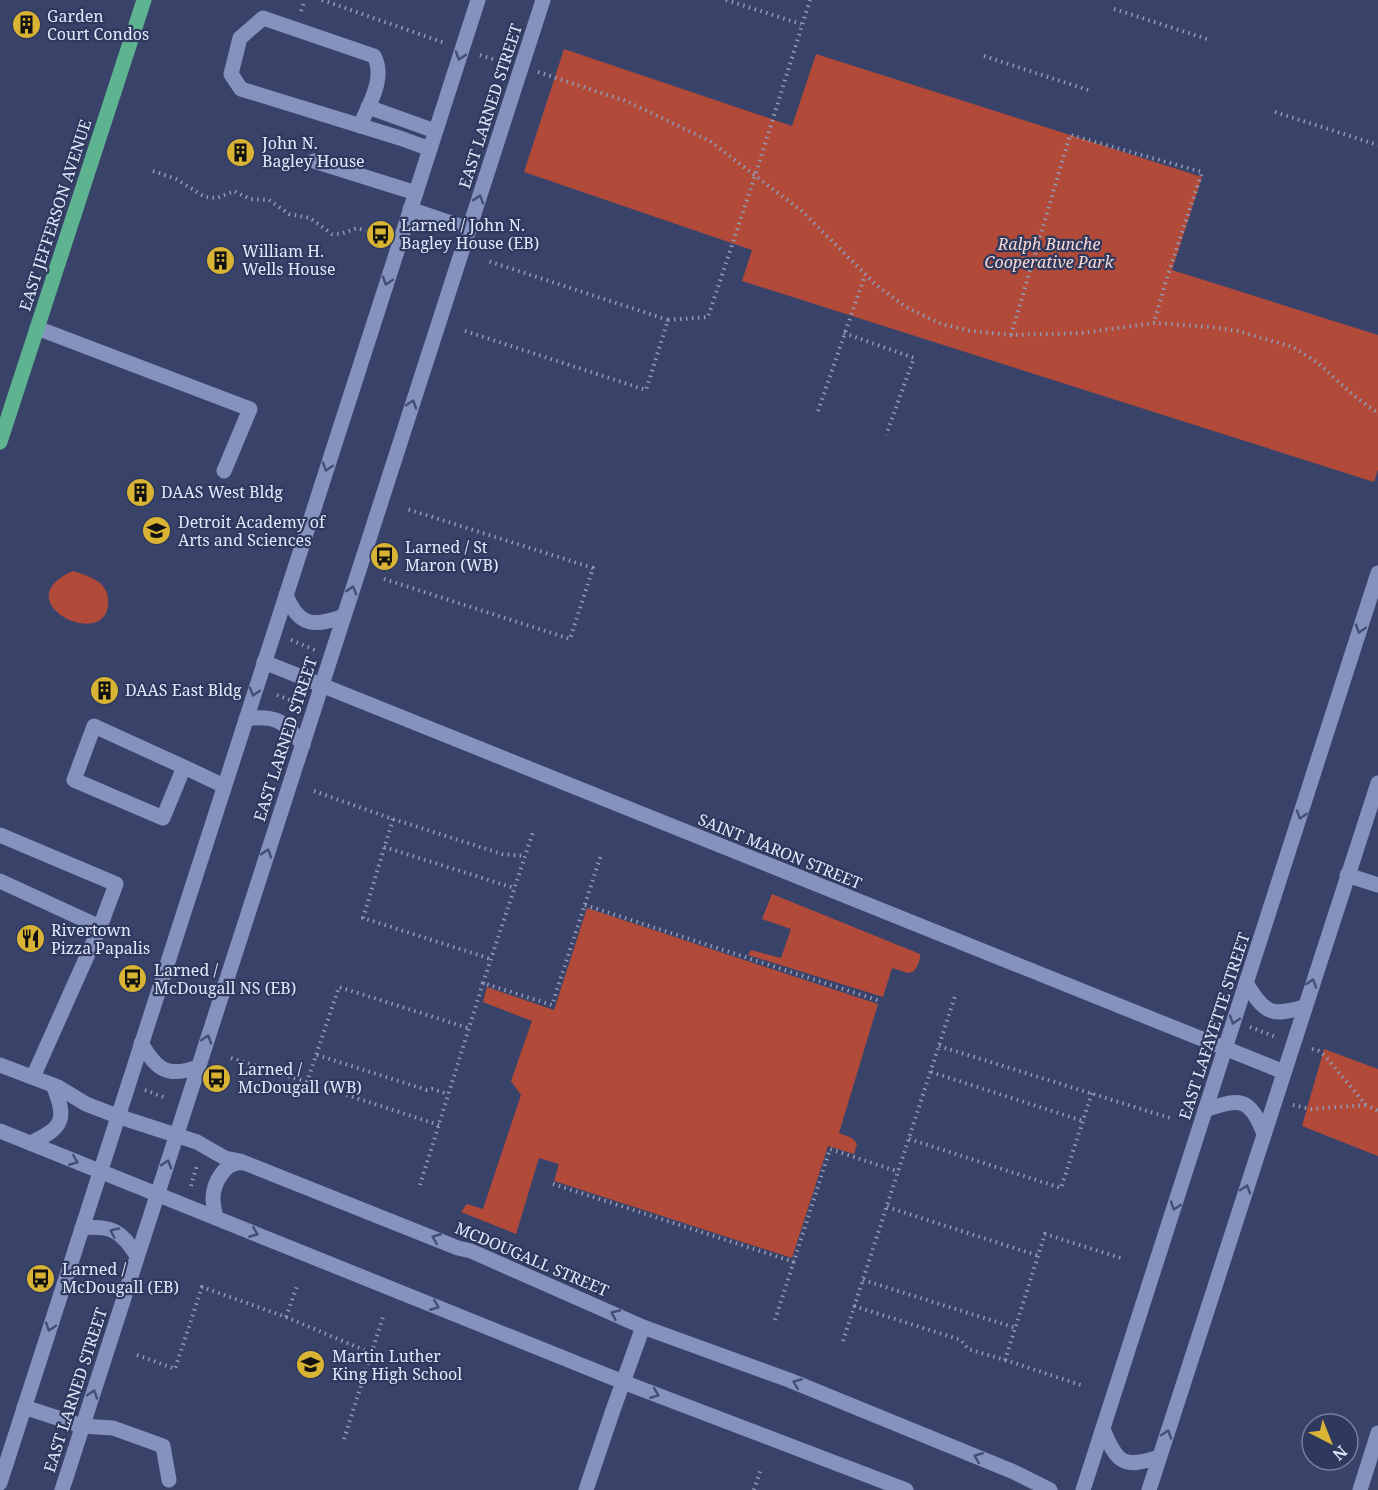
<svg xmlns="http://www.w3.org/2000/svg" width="1378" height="1490" font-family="'Noto Serif',serif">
<rect width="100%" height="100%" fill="#39436a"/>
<g fill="#b24a39">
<path d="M564,49L792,126L816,54L1202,177L1172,270L1378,335V469L1374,482L742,281L752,250L524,172Z"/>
<path d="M73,571C87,576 106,580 108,598C113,656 1,602 73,571Z"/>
<path d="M772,894L920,954C921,960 917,967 913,972L908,973L892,968L883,997L748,955L751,950L781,958L791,929L762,919Z"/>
<path d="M587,908L878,1004L839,1133C846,1136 854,1137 857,1144L854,1154L828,1146L792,1258L554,1181L559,1164L539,1158L516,1234L461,1212L467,1204L483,1209L521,1095L511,1081L532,1021L483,1002L487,987L554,1010Z"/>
<path d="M1324,1049L1378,1069V1156L1302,1126Z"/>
</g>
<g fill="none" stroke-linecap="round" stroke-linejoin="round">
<g stroke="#929ab6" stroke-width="4" stroke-dasharray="1.5 4.5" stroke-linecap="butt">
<path d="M322,0L445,43"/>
<path d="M726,0L801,24"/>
<path d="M1114,9L1210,40"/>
<path d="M301,11L305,0"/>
<path d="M480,55L505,63"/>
<path d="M984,56L1088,90"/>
<path d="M538,72L626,101L710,141L803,212L876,285L906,307L941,324L971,331L1011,335L1082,333L1154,323L1212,327L1238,331L1293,347L1318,363L1353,395L1378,413"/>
<path d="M1275,112L1378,145"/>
<path d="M153,171L176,179L205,197L217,198L234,191L250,199L269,200L289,214L310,218L332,234H341L357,228L370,232"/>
<path d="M668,320L708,317L755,176L810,0"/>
<path d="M465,331L646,390L668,320L488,261"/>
<path d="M844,333L914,358L886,435"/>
<path d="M1011,335L1070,135L1202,172L1166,281L1154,323"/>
<path d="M818,411L865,275"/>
<path d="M384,579L570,639L593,568L407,509"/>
<path d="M291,640L315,650"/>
<path d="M277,695L297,703"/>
<path d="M314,791L393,819L502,854L525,856"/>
<path d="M393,819L363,918L491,959"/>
<path d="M384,847L514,888"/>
<path d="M585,905L880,1001"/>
<path d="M483,983L534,829"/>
<path d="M1250,1027L1276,1037"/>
<path d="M939,1046L1170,1118"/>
<path d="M1312,1049L1319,1051L1325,1056L1366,1105L1378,1111"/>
<path d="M317,1055L427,1090L432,1089L448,1094"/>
<path d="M231,1058L307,1082"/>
<path d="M931,1072L1083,1121"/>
<path d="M145,1090L166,1098"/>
<path d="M1293,1105L1311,1109L1366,1105"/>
<path d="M439,1125L307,1082L339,987L468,1028"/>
<path d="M909,1139L1061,1188L1092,1093"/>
<path d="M553,1184L794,1262"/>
<path d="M420,1185L483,983L552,1005L601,855"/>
<path d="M191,1186L197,1165"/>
<path d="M887,1207L1039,1256"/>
<path d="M863,1280L1016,1328"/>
<path d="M854,1306L961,1340L968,1349L1005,1360L1045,1234L1124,1259"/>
<path d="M286,1317L371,1353"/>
<path d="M775,1320L830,1149L899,1172"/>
<path d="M843,1341L956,993"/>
<path d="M137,1355L175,1369L202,1287L286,1317L298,1283"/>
<path d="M1005,1360L1084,1386"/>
<path d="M344,1439L383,1317"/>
<path d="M754,1490L761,1469"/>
</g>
<g stroke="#8592be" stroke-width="15">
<path d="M368,107L435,131"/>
<path d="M360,126C369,104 386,78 374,56L263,18L240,38L231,74L241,89L400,138L430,149"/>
<path d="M314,161L416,193"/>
<path d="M410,209L469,229"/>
<path d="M37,328L250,409L224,471"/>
<path d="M286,595C299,627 314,627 344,616"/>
<path d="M264,662L1284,1072"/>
<path d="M246,719C275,714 286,722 303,745"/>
<path d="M184,767L163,818L74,780L94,726L184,767L224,786"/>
<path d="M0,835L116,884L100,927"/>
<path d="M1347,875L1378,885"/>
<path d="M0,881L100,927L33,1077"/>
<path d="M1246,983C1265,1013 1270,1017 1304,1007"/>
<path d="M141,1043C157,1070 167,1078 198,1067"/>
<path d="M0,1065L58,1087L86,1104L117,1116L197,1142L225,1158L240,1161L458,1248L471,1251L643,1327L789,1380L1014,1472L1050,1490"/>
<path d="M1205,1110C1240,1098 1250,1097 1264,1134"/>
<path d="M0,1131L623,1382L906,1490"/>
<path d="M30,1143C64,1128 67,1119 53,1085"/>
<path d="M216,1218C215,1212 213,1205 213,1199C213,1183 225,1161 243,1163"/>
<path d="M82,1228C111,1225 122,1231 137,1256"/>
<path d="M24,1407L82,1426L113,1428L163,1446L169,1480"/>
<path d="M1103,1429C1117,1463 1123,1469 1159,1457"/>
<path d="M0,1483L478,0"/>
<path d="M62,1490L543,0"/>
<path d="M586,1490L613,1410L643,1327"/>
<path d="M1083,1490L1378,573"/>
<path d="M1149,1490L1378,783"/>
<path d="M1360,1490L1378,1433"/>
</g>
<path stroke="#5eb391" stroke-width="15" d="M0,442L144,0"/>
</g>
<defs><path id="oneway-chevron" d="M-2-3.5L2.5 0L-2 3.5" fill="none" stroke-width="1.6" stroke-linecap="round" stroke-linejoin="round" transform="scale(1.5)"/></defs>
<g stroke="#444f76">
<use href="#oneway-chevron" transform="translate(460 56) rotate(108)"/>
<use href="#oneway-chevron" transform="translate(479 199) rotate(-72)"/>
<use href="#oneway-chevron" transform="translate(387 281) rotate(108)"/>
<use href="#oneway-chevron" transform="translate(412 404) rotate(-72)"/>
<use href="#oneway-chevron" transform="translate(327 467) rotate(108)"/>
<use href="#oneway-chevron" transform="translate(352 590) rotate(-73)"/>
<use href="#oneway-chevron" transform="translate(1360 629) rotate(108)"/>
<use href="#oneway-chevron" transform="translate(254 692) rotate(107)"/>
<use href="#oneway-chevron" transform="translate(1301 815) rotate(108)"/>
<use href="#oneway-chevron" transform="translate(267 853) rotate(-72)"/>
<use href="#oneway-chevron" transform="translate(1312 983) rotate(-72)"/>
<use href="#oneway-chevron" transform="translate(1234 1020) rotate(108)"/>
<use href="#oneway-chevron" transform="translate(207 1039) rotate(-72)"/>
<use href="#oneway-chevron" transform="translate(74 1161) rotate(22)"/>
<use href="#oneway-chevron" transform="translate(167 1164) rotate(-73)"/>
<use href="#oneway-chevron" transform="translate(1246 1189) rotate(-72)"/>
<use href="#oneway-chevron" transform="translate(1175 1206) rotate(108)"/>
<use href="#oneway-chevron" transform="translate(114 1232) rotate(-155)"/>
<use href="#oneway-chevron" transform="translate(254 1233) rotate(22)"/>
<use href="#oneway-chevron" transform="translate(436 1238) rotate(-158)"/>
<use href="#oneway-chevron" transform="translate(435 1306) rotate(22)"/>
<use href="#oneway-chevron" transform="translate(615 1314) rotate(-155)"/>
<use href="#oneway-chevron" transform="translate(50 1327) rotate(108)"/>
<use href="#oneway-chevron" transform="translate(797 1383) rotate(-158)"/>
<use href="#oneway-chevron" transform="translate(93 1394) rotate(-72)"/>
<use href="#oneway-chevron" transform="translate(655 1394) rotate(21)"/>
<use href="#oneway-chevron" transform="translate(1167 1434) rotate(-72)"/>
<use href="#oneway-chevron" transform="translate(978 1457) rotate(-158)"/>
</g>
<defs>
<symbol id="building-disc" viewBox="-11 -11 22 22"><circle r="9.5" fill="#d9b334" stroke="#2f395e"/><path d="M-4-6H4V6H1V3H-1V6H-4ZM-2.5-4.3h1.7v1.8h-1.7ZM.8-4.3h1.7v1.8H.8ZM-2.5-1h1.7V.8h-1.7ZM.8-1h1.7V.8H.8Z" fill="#111"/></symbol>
<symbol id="bus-disc" viewBox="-11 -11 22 22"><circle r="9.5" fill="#d9b334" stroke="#2f395e"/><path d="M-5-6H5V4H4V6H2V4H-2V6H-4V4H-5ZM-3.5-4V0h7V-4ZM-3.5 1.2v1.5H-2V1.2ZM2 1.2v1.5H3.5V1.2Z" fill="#111"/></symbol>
<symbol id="school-disc" viewBox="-11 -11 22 22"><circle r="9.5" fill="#d9b334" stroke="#2f395e"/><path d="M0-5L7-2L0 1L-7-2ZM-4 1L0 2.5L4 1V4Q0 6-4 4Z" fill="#111"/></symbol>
<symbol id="restaurant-disc" viewBox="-11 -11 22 22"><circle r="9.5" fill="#d9b334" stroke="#2f395e"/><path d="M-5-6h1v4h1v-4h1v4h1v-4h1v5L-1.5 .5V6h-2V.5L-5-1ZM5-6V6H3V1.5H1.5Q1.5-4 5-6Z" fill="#111"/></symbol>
</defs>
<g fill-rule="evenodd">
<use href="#building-disc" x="10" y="8" width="33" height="33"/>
<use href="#building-disc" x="224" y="136" width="33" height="33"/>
<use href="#bus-disc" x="364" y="218" width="33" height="33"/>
<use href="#building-disc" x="204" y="244" width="33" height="33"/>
<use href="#building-disc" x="124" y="476" width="33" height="33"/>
<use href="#school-disc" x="140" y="514" width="33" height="33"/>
<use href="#bus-disc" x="368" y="540" width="33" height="33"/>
<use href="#building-disc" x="88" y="674" width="33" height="33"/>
<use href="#restaurant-disc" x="14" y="922" width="33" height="33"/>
<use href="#bus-disc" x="116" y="962" width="33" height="33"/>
<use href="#bus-disc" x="200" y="1062" width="33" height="33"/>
<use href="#bus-disc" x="24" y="1262" width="33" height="33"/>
<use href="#school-disc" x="294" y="1348" width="33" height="33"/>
</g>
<g text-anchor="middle" stroke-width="4.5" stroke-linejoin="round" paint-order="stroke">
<g font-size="16" fill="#e3e9fc" stroke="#2f395e" text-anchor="start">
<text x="47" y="22">Garden<tspan x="47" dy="18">Court Condos</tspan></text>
<text x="262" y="149">John N.<tspan x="262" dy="18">Bagley House</tspan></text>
<text x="401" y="231">Larned / John N.<tspan x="401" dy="18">Bagley House (EB)</tspan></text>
<text x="242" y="257">William H.<tspan x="242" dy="18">Wells House</tspan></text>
<text x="161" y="498">DAAS West Bldg</text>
<text x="178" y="528">Detroit Academy of<tspan x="178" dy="18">Arts and Sciences</tspan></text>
<text x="405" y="553">Larned / St<tspan x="405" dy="18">Maron (WB)</tspan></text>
<text x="125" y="696">DAAS East Bldg</text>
<text x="51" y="936">Rivertown<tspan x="51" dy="18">Pizza Papalis</tspan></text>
<text x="154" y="976">Larned /<tspan x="154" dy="18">McDougall NS (EB)</tspan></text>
<text x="238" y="1075">Larned /<tspan x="238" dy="18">McDougall (WB)</tspan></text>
<text x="62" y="1275">Larned /<tspan x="62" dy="18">McDougall (EB)</tspan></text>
<text x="332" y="1362">Martin Luther<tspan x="332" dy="18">King High School</tspan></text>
</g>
<g font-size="16" fill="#e3e9fc" stroke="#2f395e">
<text transform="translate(490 106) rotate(-72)" y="6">EAST LARNED STREET</text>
<text transform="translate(55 215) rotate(-72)" y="6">EAST JEFFERSON AVENUE</text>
<text transform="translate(285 739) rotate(-72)" y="6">EAST LARNED STREET</text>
<text transform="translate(780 851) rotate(22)" y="6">SAINT MARON STREET</text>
<text transform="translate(1214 1026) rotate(-72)" y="6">EAST LAFAYETTE STREET</text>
<text transform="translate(532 1259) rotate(23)" y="6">MCDOUGALL STREET</text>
<text transform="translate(75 1390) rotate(-72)" y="6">EAST LARNED STREET</text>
</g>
<g font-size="16" font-style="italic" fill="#f7d8d2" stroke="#2f395e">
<text x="1049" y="250">Ralph Bunche<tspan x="1049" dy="18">Cooperative Park</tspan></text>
</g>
</g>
<g transform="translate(1330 1442) rotate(138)"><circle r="28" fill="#2f395e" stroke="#777f9d" stroke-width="1.5"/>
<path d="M0-4.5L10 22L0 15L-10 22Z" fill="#d9b334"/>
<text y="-9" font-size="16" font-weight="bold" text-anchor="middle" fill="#e3e9fc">N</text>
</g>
</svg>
